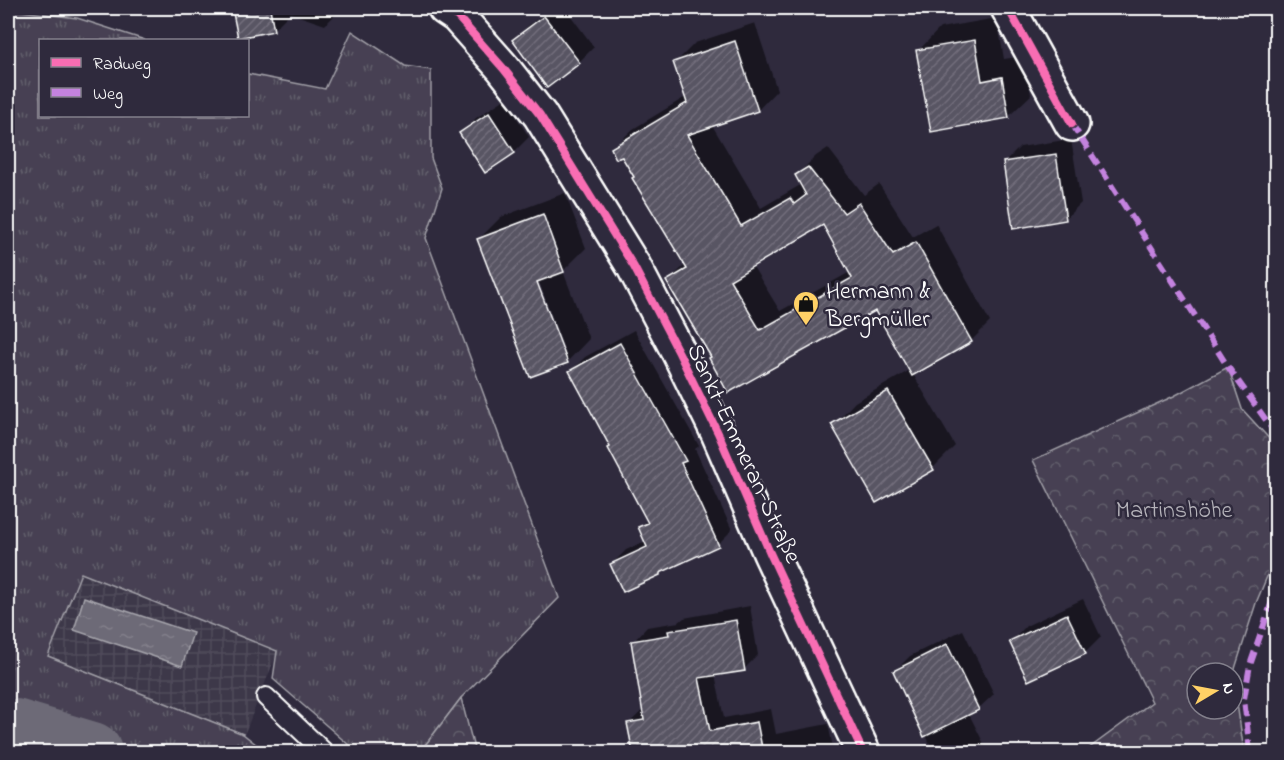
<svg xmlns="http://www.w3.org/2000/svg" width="1284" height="760" font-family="'Indie Flower',sans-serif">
<defs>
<pattern id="industrial-grid" width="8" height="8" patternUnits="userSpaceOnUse" patternTransform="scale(1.5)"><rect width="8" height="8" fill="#3c3749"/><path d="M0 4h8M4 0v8" fill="none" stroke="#504b5b"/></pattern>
<pattern id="grass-tufts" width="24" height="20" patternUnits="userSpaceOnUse" patternTransform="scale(1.5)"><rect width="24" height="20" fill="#464152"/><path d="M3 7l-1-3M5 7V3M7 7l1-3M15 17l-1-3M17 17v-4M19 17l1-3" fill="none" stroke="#625e6c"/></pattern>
<pattern id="forest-crowns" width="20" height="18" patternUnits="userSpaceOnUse" patternTransform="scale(1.5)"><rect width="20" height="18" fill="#464152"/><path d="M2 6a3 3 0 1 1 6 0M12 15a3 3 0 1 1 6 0" fill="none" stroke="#625e6c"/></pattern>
<pattern id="water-ripples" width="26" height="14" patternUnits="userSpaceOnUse" patternTransform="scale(1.5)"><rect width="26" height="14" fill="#6d6a77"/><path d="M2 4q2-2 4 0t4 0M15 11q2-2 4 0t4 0" fill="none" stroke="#83808b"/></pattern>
<pattern id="building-hatch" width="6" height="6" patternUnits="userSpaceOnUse" patternTransform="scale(1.5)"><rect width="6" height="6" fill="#595564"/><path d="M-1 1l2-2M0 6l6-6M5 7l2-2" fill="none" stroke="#726e7b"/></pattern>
</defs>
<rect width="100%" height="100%" fill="#2f2a3d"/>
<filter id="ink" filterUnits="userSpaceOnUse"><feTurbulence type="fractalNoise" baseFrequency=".0167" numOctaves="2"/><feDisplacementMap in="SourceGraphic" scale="12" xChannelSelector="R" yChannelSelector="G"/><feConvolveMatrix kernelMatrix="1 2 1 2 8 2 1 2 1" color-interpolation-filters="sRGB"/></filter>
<g filter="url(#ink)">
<path fill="url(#industrial-grid)" d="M81,572L278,651L244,735L47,656Z"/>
<path fill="url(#grass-tufts)" stroke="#a2a0a8" stroke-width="1.5" d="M8,8L13,10L77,18L145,40H40V116H248V74L325,89L352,31L405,66L431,70V158L442,188L426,238L559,598L461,698L420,752H357L273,679L277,651L81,573L48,656L243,734L266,752H8Z"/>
<g fill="url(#forest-crowns)" stroke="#a2a0a8" stroke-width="1.5" fill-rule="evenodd">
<path d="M1228,367L1242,409L1276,446V555L1256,603L1233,675L1244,752H1084L1152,702L1033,460L1174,396ZM1197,673H1233V709H1197Z"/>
<path d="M461,698L475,752H420Z"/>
</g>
<g fill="url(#water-ripples)" stroke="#a7a6ad" stroke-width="1.5">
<path d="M84,597L193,633L182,666L74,630Z"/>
<path d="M56,713L51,752H42L8,740V714Z"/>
</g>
<g fill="#0007" fill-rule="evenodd">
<path d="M233,8H342L325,25L290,13L274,29L239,36Z"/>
<path d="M553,8H565L594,47L579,62L514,40L529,25Z"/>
<path d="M997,18L1004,59L1024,56L1031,95L1008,117L918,51L940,28Z"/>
<path d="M755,23L777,90L758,110L712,125L761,208L802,184L797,175L816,156L828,148L864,195L879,184L913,237L936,224L990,322L971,341L913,374L955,446L933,468L833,425L855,402L910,370L876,309L712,357L668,281L686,264L623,155L613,148L633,129L687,96L675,63L695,43ZM823,223L850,272L780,311L752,265Z"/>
<path d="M505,99L529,137L514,152L461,134L476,118Z"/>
<path d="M1071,139L1081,203L1065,219L1004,163L1020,147Z"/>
<path d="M565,193L586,248L563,271L589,339L567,362L479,239L501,217ZM536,274L565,352H562L533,275Z"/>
<path d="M634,330L699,446L695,449L732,530L718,544L663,570L659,574L612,564L626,550L646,541L640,527L648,520L612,447L571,371L585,357Z"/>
<path d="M1083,599L1101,637L1085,653L1011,642L1026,626Z"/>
<path d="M750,606L758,655L744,669L715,674L724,718L771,709L776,734L828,724L834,752H635L629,723L644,709L633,642L647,627L679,622L684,618Z"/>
<path d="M963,630L994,694L978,709L969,714L988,752H934L895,671L910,656Z"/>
</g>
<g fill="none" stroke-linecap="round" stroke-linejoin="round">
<path stroke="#6d6a77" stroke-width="60" d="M8,729H15L92,752"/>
</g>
<g fill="url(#building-hatch)" stroke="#fff" stroke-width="1.5" fill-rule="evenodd">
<path d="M232,8H270L274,31L238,38Z"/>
<path d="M544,16L580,63L547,88L512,40Z"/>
<path d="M975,40L982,81L1002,77L1009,118L931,132L916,50Z"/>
<path d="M735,41L758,111L687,135L741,226L790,198L794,204L806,195L795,175L808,167L844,213L859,203L893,255L916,242L972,342L912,376L875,311L728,393L709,358L711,357L666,281L687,269L632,178L634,177L622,157L616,159L611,148L687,103L673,62ZM823,225L852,278L760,330L730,280Z"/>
<path d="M489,113L515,153L485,173L459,133Z"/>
<path d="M1056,154L1066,220L1013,229L1003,162Z"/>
<path d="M543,214L564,272L537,282L568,363L530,377L477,239Z"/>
<path d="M620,343L686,461L681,463L719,546L660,573V575L623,592L610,564L647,547L638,527L648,523L608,448L610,447L569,371Z"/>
<path d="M888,391L934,470L876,503L831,424Z"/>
<path d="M1067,614L1086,654L1028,681L1009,641Z"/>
<path d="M736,620L745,671L699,678L710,731L757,722L763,753H633L627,723L644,720L631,641L669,635L668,631Z"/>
<path d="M947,644L979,710L924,737L893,671Z"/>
</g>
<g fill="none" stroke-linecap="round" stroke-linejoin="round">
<defs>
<path id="lane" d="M266,697L324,752"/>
<g id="street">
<path d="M445,8L457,16L503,68L540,115L634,267L679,353L718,433L770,553L863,752"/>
<path d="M1008,8L1072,124"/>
</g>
</defs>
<use href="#lane" stroke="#fff" stroke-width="22"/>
<use href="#street" stroke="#fff" stroke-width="38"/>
<use href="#lane" stroke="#2f2a3d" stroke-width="18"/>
<use href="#street" stroke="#2f2a3d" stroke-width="33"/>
<g stroke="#c483df" stroke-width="6" stroke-dasharray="12 6" stroke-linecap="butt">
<path d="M1072,124L1228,367L1276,434"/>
<path d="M1250,752L1244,699L1250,665L1276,590"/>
</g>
<defs>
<g id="cycleway">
<path d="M445,8L457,16L503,68L540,115L634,267L679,353L718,433L770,553L863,752"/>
<path d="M1008,8L1072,124"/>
</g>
</defs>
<use href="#cycleway" stroke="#2f2a3d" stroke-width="11"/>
<use href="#cycleway" stroke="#f96db3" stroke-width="8"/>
</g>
</g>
<defs>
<symbol id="shop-pin" viewBox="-11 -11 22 30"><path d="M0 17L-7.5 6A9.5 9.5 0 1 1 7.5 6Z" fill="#ffd166" stroke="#2f2a3d"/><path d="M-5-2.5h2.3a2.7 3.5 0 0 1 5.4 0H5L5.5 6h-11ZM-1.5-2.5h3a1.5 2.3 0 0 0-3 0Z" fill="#111"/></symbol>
</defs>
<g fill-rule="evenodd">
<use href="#shop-pin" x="791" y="289" width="30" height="40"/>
</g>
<g text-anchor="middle" stroke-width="5" stroke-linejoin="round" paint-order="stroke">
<g font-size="24" fill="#fff" stroke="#2f2a3d" text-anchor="start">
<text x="826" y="298">Hermann &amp;<tspan x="826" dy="28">Bergmüller</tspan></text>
</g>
<g font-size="24" fill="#fff" stroke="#2f2a3d">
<text transform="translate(745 453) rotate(65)" y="8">Sankt-Emmeran-Straße</text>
</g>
<g font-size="24" fill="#b5b3ba" stroke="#2f2a3d">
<text x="1174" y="517">Martinshöhe</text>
</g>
</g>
<rect width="1284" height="760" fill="none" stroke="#2f2a3d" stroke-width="30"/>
<rect x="15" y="15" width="1254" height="730" fill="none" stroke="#fff" stroke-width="2" filter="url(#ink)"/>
<rect x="39" y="39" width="210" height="78" fill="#2f2a3d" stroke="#827f8b" stroke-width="1.5"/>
<rect x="51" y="58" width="30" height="9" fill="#f96db3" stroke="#827f8b" stroke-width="1.5"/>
<text x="93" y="69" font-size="18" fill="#ffffff">Radweg</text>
<rect x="51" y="88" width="30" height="9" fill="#c483df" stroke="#827f8b" stroke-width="1.5"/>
<text x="93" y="99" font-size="18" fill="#ffffff">Weg</text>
<g transform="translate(1215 691) rotate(80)"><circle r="28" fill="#2f2a3d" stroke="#827f8b" stroke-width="1.5"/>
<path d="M0-4.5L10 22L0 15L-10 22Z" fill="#ffd166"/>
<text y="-9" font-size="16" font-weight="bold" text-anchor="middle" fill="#ffffff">N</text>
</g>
</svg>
